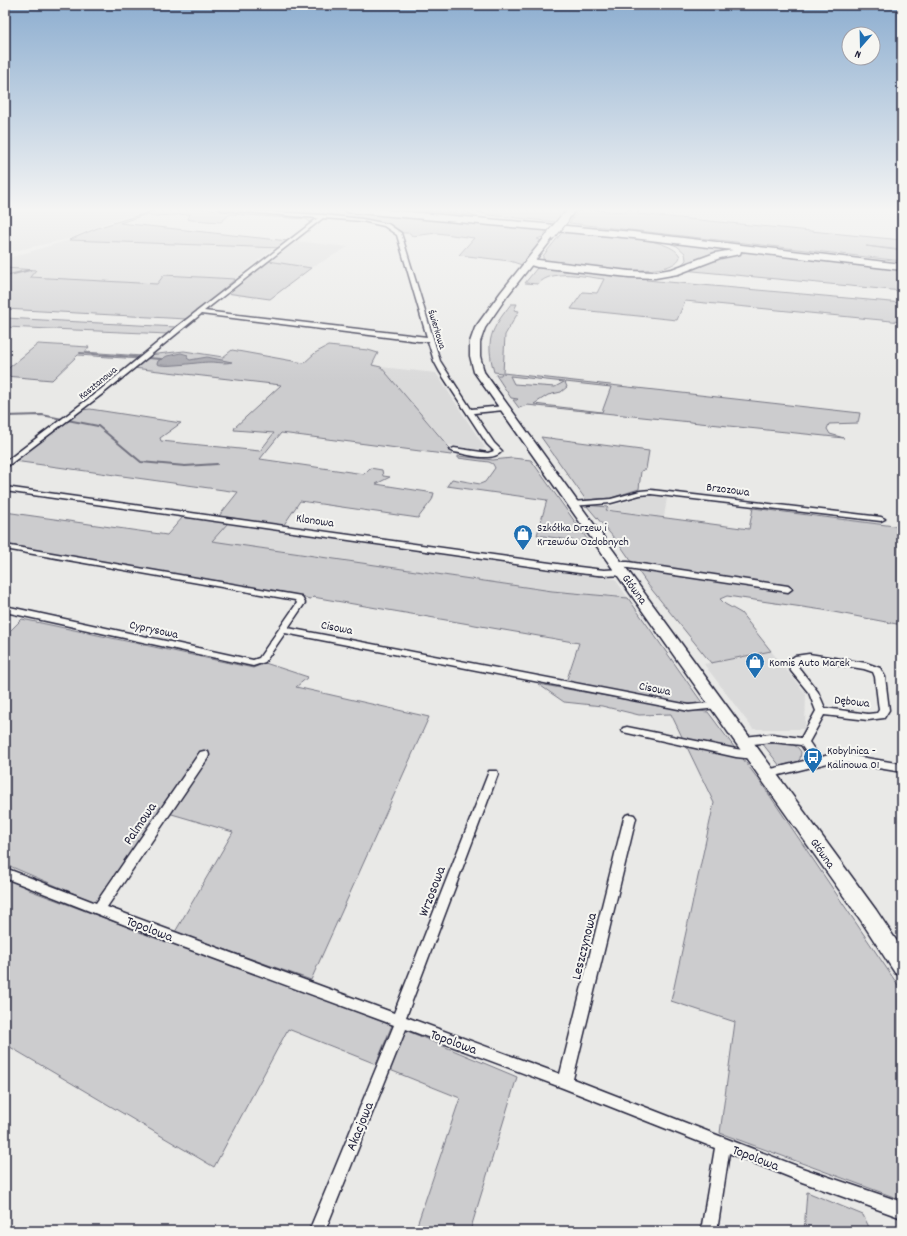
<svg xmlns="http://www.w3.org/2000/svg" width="907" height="1236" font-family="Dekko,sans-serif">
<rect width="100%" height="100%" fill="#e9e9e7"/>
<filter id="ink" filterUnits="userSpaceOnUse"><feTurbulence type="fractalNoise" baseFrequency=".025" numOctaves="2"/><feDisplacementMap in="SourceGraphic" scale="8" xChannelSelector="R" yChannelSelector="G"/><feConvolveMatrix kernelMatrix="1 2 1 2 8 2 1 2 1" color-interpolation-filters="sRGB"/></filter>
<g filter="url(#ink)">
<g fill="#dadada">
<path d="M5,209H145V211L103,224L68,239L5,253Z"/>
<path d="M69,240L275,247L235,279L164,275L157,284L29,277L36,270L5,268V259Z"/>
<path d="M296,241L348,247L311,268L269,261Z"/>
<path d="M381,367L436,373L485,448L480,450L448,445Z"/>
<path d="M647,495L667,498L664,517L605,509L608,507Z"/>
<path d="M228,523L615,579L628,598L552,591L211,541Z"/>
<path d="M771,651L806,694L805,729H753L704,664Z"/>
</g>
<g fill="#ccccce" stroke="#777784" fill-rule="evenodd">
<path d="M159,209H207L318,218L312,223L306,219L230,214L221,222L191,220L188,219L190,214L155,216L147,214L120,223L288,241L281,248L69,240L100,227Z"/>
<path d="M235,209H322L423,217L549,230L545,233V236L537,239L540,240L541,242L522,265L510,261L459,255L474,238L437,233L412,236L410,233H403L391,225L372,220Z"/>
<path d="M405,209H460L474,215Z"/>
<path d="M467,209H567L556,222L489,215Z"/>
<path d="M580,209L626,212L629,209H639L638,214L902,240V250L866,246L902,251V261L569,223Z"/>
<path d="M564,230C585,233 675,236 680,257C671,282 571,264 548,261L543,259V256Z"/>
<path d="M666,242L749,250C722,252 699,264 673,270C657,274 641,273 624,272C642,272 673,277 686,260L685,253L677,246Z"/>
<path d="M752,252L902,269V291L683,270L727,254Z"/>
<path d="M269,261L311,268L270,299L226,293Z"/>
<path d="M541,267L648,278L646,280L902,303V322L685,301L677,320L571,309L583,292L597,293L604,279C585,277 553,268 538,284L525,283L537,268Z"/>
<path d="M5,268L36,270L30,277L157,284L164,275L235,279L208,303L186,319L5,309Z"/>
<path d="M511,304H517L514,310L519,311L505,335L503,373L860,413L858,423L829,424L827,429L830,434L844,438L527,405L519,408L513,400H517L518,399L511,398L496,375H501L502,373L494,372C485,339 491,330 511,304ZM510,376L564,382L555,387L514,384ZM565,382L611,387L602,412L534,404L548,395L561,392L567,387Z"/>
<path d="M5,318L176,327L168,334L5,327Z"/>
<path d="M38,344L89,347L85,352L142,356L140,359L78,355L52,380L5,376V371Z"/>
<path d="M328,346L368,350L378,353L372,365L381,367L453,452L451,455L281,433L260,459L364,474L370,468L382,470L383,476L390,477L376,484L434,493L432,500L418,518L300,501L283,526L219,516L238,492L14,461L82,410L90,409L181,423L160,438L161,441L260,451L274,433L234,430L235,427L281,385L133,368L149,355L184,351L223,357L232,350L304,363L315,353Z"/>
<path d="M541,437L649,451L646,469L641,471L639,489L611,498L586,500Z"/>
<path d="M458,456L493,460L512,458L531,460L590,543L537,535L547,500L447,486L452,479L480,484L485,482L495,468L493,464L489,462L458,458Z"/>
<path d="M586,505L608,507L606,510L749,529L753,508L902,527V625L823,610L727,596L720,599L725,604L741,613L771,651L711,663L648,585L620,545Z"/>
<path d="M5,512L167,535L183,517L228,523L212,541L552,591L628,598L703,704H684L566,682L579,643L313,597L311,599L5,545Z"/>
<path d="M22,619L253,668L265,663L308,677L296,687L429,717L311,980L175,932L233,832L165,812L101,905L5,864V636Z"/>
<path d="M538,684L681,709L708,712L764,787L902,991V1200L720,1133L735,1022L671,1001L714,803L671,714L639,715L602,706L564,702Z"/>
<path d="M777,742C787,743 796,743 801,752L800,759L797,762L780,766L762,743Z"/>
<path d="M5,869L29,890L392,1025L376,1064L288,1029L214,1167L5,1044Z"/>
<path d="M405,1030L517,1077L470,1231H415L460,1098L390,1070Z"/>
<path d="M807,1192L863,1215L871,1231H804Z"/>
</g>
<path fill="#a5a5ac" stroke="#71717f" d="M181,353L188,355L187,358L190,360L207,357L232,362C225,364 217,362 210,362C198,362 165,368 157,364L158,361L167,356Z"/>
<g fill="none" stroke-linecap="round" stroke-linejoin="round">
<g stroke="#71717f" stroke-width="2">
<path d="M5,276L30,270"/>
<path d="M80,353L161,359"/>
<path d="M5,416L42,415L98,426L141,462L185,466L217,464"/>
</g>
<defs>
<g id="minor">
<path d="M220,209L323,215L362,219L388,224L401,233L440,361L471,409L504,406L507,408L504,410L474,413L494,443L502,451C492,463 467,454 454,452L450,450L454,448L488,453L494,451L487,444L440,372L434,361L428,341H418L201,314L105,392L5,468V462L100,390L178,326L318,218L222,210ZM323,218L362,221L384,226L397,235L427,337L204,311Z"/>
<path d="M5,487L579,567L604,570L623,569L627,572C619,579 590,574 579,573L5,491Z"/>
<path d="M651,490L881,517L885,519L881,521L651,494L640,495L611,503L572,506L568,504L572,502L611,499L640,491Z"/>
<path d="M5,545L301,596L305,603L288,628L689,705L718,702L722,703L723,705L722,707L718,708L689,711L285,633L265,662L253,666L5,612V606L253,660L259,658L297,603L295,600L5,549Z"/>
<path d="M617,562H628L788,586L792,589L788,592L628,568L614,567L613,565L614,563Z"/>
<path d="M809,654L866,663L880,668L885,677L889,710L884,718L868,720L824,715L809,742L818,755V758L836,753L902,764V772L836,761L767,778L763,777L762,774L763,771L808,760V755L801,745L772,742L744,745L740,744L739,741L740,738L744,737L772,734L801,738L816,711L809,693L791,671L787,662L795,656ZM809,660L864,669L873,672L875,677L879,710L877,713L868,714L825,708L818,692L799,668L797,663L800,661Z"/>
<path d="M627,727L736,749L758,752L759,755L758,758L754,759L736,757L623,732L622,730L623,728Z"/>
<path d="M204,751L208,752L209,755L208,758L107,907L394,1013L488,774L489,771H497L498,774L406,1017L560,1074L624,818L626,815L630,814L634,815L636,818L573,1079L802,1168L902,1202V1218L802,1182L729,1153L717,1231H701L715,1148L563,1088L406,1029L325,1231H309L394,1025L156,937L5,878V868L96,903L200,752Z"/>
</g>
<g id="primary">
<path d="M568,209H576L567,221H561L560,219Z"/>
<path d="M549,232H552L556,234L507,296L485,328L480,342V356L484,372L577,501L876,910L902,949V976L895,973L862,922L474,372L470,356V342L475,328L501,292Z"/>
</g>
<path id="motorway" d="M344,209H376L633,232L902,264V270L741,251L740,254L720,258L678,274L655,278L629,277L537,267L527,264L525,262L530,259L629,271L655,272L672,269L715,253L733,250L633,238L348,212Z"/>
</defs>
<use href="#minor" stroke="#22223b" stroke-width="3"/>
<use href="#primary" stroke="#22223b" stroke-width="3"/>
<use href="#motorway" stroke="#22223b" stroke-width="3"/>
<use href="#minor" fill="#f6f6f2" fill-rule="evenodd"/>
<use href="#primary" fill="#f6f6f2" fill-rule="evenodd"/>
<use href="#motorway" fill="#f6f6f2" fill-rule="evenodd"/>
<defs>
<path id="primary-bridge" d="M552,234L564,219"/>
</defs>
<use href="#primary-bridge" stroke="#22223b" stroke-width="11" stroke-linecap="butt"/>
<use href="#primary-bridge" stroke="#f6f6f2" stroke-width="9"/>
</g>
</g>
<linearGradient id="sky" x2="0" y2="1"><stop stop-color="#8daed0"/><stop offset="0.55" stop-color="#f5f5f4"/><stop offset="1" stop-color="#f5f5f4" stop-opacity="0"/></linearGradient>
<rect width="907" height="382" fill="url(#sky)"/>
<defs>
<symbol id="shop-pin" viewBox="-11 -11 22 30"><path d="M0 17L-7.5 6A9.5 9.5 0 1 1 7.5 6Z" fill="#1f6fb2" stroke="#f6f6f2"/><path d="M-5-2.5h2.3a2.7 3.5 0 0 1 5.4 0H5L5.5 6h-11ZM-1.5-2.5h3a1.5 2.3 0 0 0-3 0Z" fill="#fff"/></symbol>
<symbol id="bus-pin" viewBox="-11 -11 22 30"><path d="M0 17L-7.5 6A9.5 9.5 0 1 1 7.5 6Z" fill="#1f6fb2" stroke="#f6f6f2"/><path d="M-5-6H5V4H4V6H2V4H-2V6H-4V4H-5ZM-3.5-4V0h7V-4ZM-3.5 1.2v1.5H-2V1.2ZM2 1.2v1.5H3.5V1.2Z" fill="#fff"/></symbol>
</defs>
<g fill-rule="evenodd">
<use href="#shop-pin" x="512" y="523" width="22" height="30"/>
<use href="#shop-pin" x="744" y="651" width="22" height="30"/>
<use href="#bus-pin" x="802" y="746" width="22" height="30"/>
</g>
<g text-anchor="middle" stroke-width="4" stroke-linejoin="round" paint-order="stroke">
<g font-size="10" fill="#22223b" stroke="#f6f6f2">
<text transform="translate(438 329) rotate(73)" y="4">Świerkowa</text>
<text transform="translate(97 382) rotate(-39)" y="4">Kasztanowa</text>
</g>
<g font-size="12" fill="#22223b" stroke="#f6f6f2">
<text transform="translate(728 489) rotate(7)" y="4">Brzozowa</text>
<text transform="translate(315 520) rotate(8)" y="4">Klonowa</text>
<text transform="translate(635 589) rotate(54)" y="4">Główna</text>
<text transform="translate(337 627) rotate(11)" y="4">Cisowa</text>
<text transform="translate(154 629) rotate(12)" y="4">Cyprysowa</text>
<text transform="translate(655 688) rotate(11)" y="4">Cisowa</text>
<text transform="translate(852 701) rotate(6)" y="4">Dębowa</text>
<text transform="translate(823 853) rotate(55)" y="4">Główna</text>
</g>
<g font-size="12" fill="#22223b" stroke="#f6f6f2" text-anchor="start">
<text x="537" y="531">Szkółka Drzew i<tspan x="537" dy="14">Krzewów Ozdobnych</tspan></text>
<text x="769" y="666">Komis Auto Marek</text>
<text x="827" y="754">Kobylnica -<tspan x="827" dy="14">Kalinowa 01</tspan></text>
</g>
<g font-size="14" fill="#22223b" stroke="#f6f6f2">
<text transform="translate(139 823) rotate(-56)" y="5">Palmowa</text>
<text transform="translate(431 891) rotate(-69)" y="5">Wrzosowa</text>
<text transform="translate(150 928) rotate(21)" y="5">Topolowa</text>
<text transform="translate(583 946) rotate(-76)" y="5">Leszczynowa</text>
<text transform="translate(454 1041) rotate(20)" y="5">Topolowa</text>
<text transform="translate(359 1126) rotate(-68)" y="5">Akacjowa</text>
<text transform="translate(756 1157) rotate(21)" y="5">Topolowa</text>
</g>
</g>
<rect width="907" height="1236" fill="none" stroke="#f6f6f2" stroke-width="20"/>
<rect x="10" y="10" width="887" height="1216" fill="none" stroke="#22223b" stroke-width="1.5" filter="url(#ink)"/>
<g transform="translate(861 46) rotate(200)"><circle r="19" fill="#f6f6f2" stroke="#a1a1a9"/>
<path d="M0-3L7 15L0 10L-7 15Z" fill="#1f6fb2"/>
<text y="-6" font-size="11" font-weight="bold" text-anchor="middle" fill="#22223b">N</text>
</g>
</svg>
